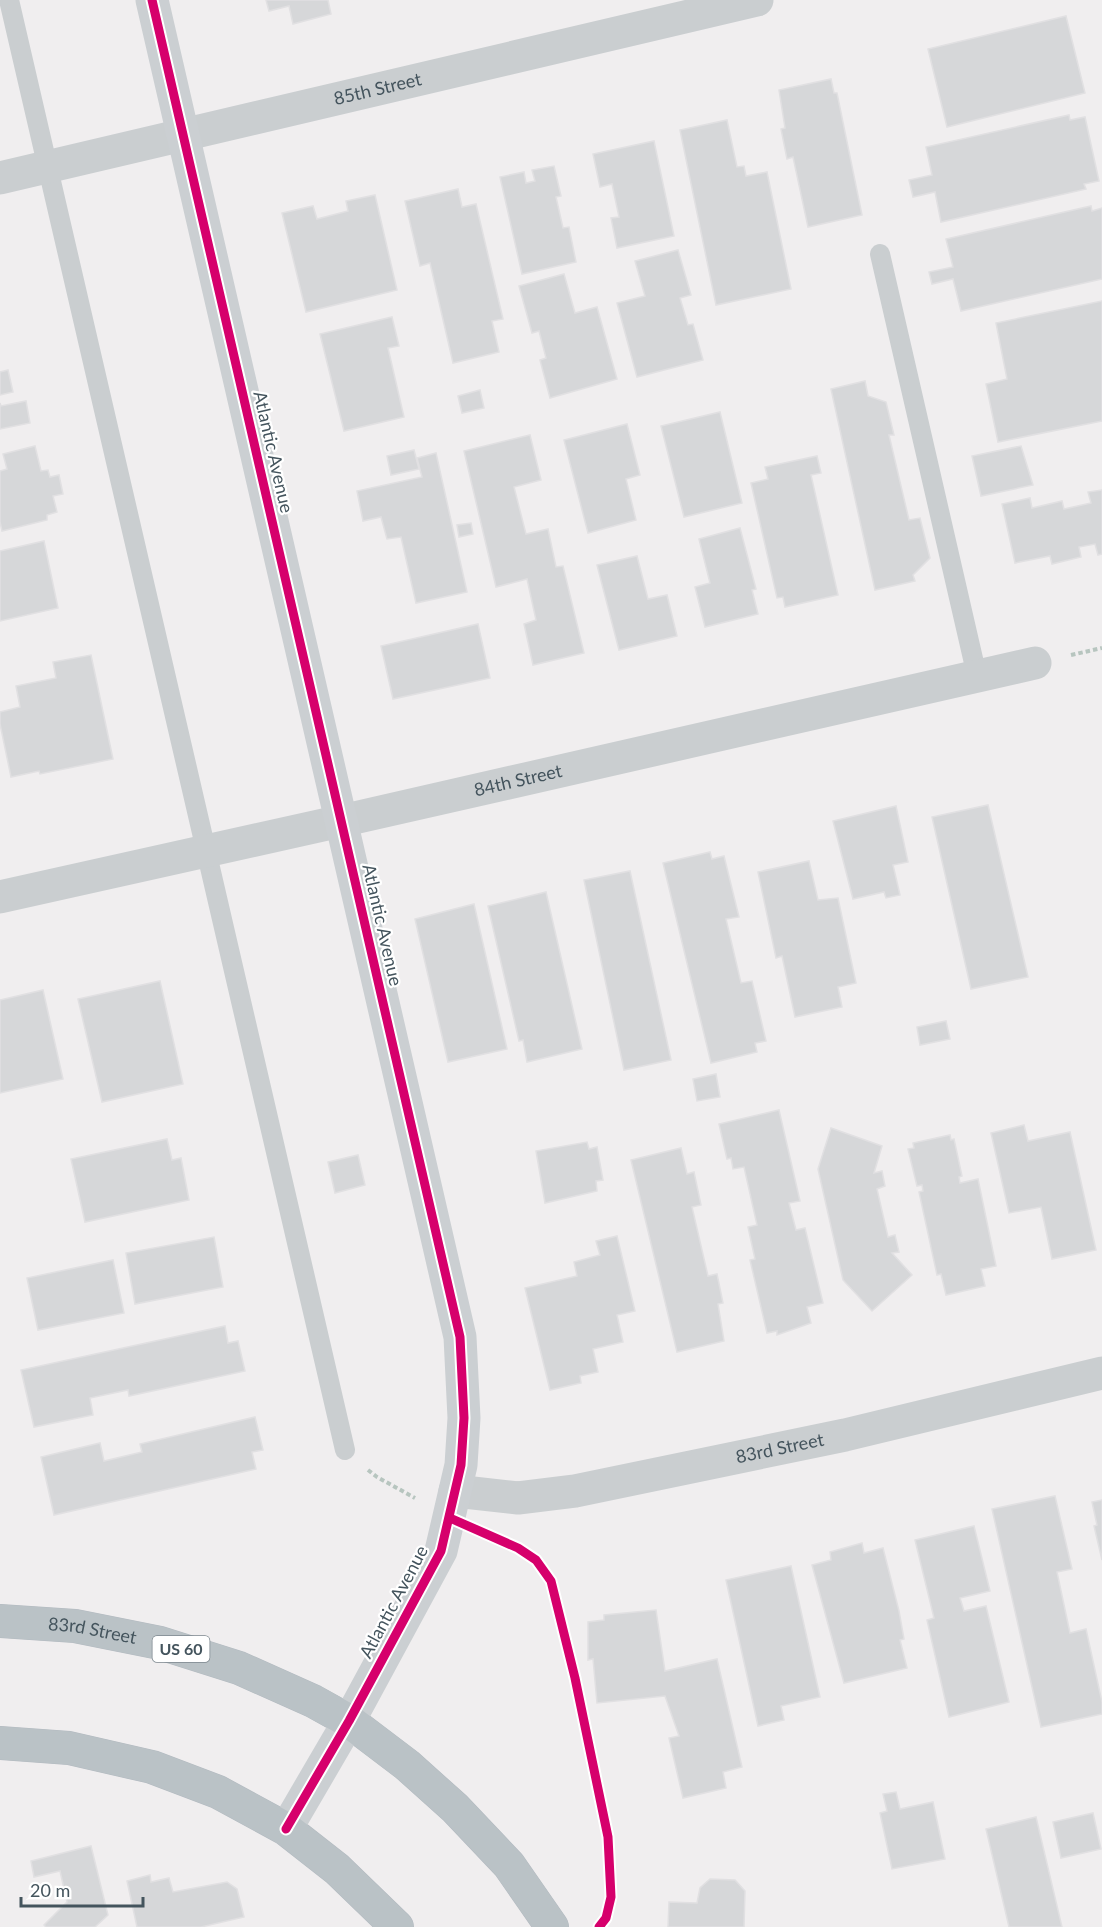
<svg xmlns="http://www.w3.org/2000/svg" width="1102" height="1927" font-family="Lato,sans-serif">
<rect width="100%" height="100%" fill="#f0eeef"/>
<g fill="#d6d7d9" stroke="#e1e0e2" stroke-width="1.5">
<path d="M266,0H328L331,14L293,24L289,6L269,11Z"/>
<path d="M1066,16L1085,93L947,127L928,49Z"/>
<path d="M831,79L834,93H837L862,215L808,227L793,157L787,159L781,129L785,128L779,90Z"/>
<path d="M1069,115L1070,120L1085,117L1099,181L1084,184L1086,189L941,222L935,192L913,197L909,180L932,175L926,147Z"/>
<path d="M727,120L737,167L744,166L746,176L767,172L791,289L716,305L680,130Z"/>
<path d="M654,141L674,236L617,248L611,218L619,217L612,184L600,187L593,154Z"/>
<path d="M554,166L561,196L556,197L563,228L569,227L576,262L522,274L500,177L524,172L526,183L535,181L532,170Z"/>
<path d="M458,189L462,207L476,204L503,319L492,321L499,352L453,363L430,263L420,266L405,201Z"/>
<path d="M375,195L397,290L306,312L282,213L313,206L317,219L348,211L346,201Z"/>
<path d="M1091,206L1092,211L1102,208V279L961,311L953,279L932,284L929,272L953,267L946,239Z"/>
<path d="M678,250L691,295L680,298L688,325L693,324L703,360L637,377L617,303L645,296L635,261Z"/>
<path d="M564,274L575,313L597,307L617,379L550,398L540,360L546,358L539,331L532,333L519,286Z"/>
<path d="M1102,301V421L998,442L986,384L1007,379L996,323Z"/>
<path d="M392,317L399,346L388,348L404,417L344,431L320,334Z"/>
<path d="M8,370L13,392L0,395V372Z"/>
<path d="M865,381L868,396L886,402L894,435H889L909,520L920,518L930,558L913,575L915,581L875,590L831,389Z"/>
<path d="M480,390L484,408L462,413L458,396Z"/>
<path d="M26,401L30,423L0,429V403L1,406Z"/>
<path d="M720,412L742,503L684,517L661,426Z"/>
<path d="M627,424L640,475L626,479L636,520L588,533L564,440Z"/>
<path d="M530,435L541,480L514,487L526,534L548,529L556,567L563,566L584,653L533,665L524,624L536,620L527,579L496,587L464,451Z"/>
<path d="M35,446L41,471L48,470L50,477L59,475L63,494L53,496L57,512L47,515V520L2,531L0,522V471L7,469L3,454Z"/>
<path d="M1021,446L1033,485L981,496L972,456Z"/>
<path d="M414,450L419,469L391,475L387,456Z"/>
<path d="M436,453L467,592L416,603L401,537L387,539L381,517L363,521L357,491L422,477L417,458Z"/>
<path d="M817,456L821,473L811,475L838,595L785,607L783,597L777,598L751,483L768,479L765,467Z"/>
<path d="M1102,490V554L1098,555L1095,544L1079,547L1081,557L1052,564L1050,556L1015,563L1002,504L1030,498L1032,508L1062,501L1064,509L1091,503L1088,492Z"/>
<path d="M471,523L473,534L459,537L457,525Z"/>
<path d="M740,528L756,589L752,590L758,614L705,627L695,587L710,583L699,539Z"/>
<path d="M44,541L58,608L0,621V551Z"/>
<path d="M637,556L648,599L667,595L677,636L619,650L597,565Z"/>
<path d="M478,624L490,678L393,699L381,646Z"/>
<path d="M91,655L113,759L40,774L39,771L11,777L0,724V712L20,707L16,686L56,678L53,662Z"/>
<path d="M988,805L1028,977L971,989L932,817Z"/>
<path d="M896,806L908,862L893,865L900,895L886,898L884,892L853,899L833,821Z"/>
<path d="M710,852L712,859L724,856L739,917L726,919L741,983L752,981L766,1041L755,1043L757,1052L711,1063L663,863Z"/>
<path d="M809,861L818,900L838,898L856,983L838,987L842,1007L795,1017L782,956L776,958L758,872Z"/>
<path d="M630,871L671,1060L624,1070L584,880Z"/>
<path d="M546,892L582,1049L527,1062L523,1040L519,1041L488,906Z"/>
<path d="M474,904L507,1049L448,1062L415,919Z"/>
<path d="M160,981L183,1084L102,1102L78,999Z"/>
<path d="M43,990L63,1079L0,1093V1000Z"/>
<path d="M946,1021L950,1039L920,1045L917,1027Z"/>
<path d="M716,1074L720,1097L697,1101L693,1079Z"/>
<path d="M779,1110L800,1201L789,1203L796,1230L805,1228L823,1303L807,1307L811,1323L777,1335V1331L767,1333L750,1260L755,1259L748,1227L757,1225L744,1167L733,1169L731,1158L727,1159L719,1124Z"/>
<path d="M1024,1125L1028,1141L1070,1132L1096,1250L1052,1259L1041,1207L1009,1213L991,1133Z"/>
<path d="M831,1128L882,1146L874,1173L882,1171L885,1186L877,1189L888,1237L895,1235L899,1252L892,1253L912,1275L872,1311L843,1280L818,1169Z"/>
<path d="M950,1135L951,1140L954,1139L962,1176L959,1177L960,1183L978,1179L996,1266L981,1269L985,1286L946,1295L941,1274L937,1275L919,1192L923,1191L922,1185L917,1186L908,1149L914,1148L913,1143Z"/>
<path d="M167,1139L172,1160L181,1158L189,1200L85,1222L71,1159Z"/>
<path d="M587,1142L589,1149L597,1147L603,1180L596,1181L597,1191L545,1203L536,1151Z"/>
<path d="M681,1148L687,1174L694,1172L701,1205L692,1207L708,1276L717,1274L723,1303L718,1304L724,1341L677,1352L631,1160Z"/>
<path d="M358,1155L365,1185L335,1193L328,1162Z"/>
<path d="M617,1236L635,1311L617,1315L623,1342L593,1349L598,1372L580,1376L581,1383L550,1390L525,1288L577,1276L574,1262L600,1255L596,1241Z"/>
<path d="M214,1237L223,1287L135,1304L126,1253Z"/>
<path d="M113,1260L124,1313L38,1330L27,1278Z"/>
<path d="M225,1326L228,1343L238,1341L245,1371L129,1396L128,1390L90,1398L93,1415L34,1427L21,1370Z"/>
<path d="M255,1417L263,1450L252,1452L256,1469L54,1515L41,1457L100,1443L104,1461L142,1452L140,1444Z"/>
<path d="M1055,1496L1072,1569L1057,1572L1070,1633L1086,1629L1102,1702V1714L1041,1727L992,1509Z"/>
<path d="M1102,1500V1560L1094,1526L1097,1525L1092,1502Z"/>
<path d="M974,1526L990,1591L960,1598L964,1611L986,1606L1009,1702L949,1717L927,1620L934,1618L915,1540Z"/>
<path d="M862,1543L864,1553L883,1548L899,1611L904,1639L900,1640L907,1668L844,1683L812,1565L831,1560L830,1552Z"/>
<path d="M791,1566L820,1697L781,1706L784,1720L758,1726L726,1580Z"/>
<path d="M656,1610L665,1671L717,1659L742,1767L723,1772L726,1788L683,1798L669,1738L679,1736L665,1696L597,1703L593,1659L588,1660V1622L604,1620V1615Z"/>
<path d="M896,1792L900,1809L933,1802L945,1859L892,1869L880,1813L887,1811L883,1794Z"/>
<path d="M1093,1813L1101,1849L1061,1858L1053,1822Z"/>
<path d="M1036,1817L1062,1927H1009L986,1829Z"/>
<path d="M91,1846L108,1915L95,1927H46L44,1925L67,1902L60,1871L34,1877L31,1861Z"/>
<path d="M150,1875L151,1882L169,1878L173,1892L227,1882L237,1889L244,1917L201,1927H137L127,1881Z"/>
<path d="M710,1879L735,1880L745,1891L744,1927H668L669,1902L697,1903L700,1888Z"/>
</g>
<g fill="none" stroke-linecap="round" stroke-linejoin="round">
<defs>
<g id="highway">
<path id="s4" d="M0,1621L75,1626L160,1643L239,1668L313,1701L349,1721L407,1765L455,1808L509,1865L552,1927"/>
<path d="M0,1743L69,1748L152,1767L218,1792L286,1829L337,1869L397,1927"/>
</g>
</defs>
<use href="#highway" stroke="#b3bac0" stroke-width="34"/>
<g stroke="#b7c5bf" stroke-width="4" stroke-dasharray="4.5 3" stroke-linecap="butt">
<path d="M1071,655L1102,648"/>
<path d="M368,1470L377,1477L415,1498"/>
</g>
<g stroke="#caced0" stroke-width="20">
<path d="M9,0L345,1450"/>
<path d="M880,254L977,676"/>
</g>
<g stroke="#caced0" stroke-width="33">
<path id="s1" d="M0,178L757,0"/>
<path id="s2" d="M0,897L341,821L1035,663"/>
<path id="s3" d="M455,1491L518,1498L575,1491L845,1435L1102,1373"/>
</g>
<path stroke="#cbcfd2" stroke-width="33" d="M152,0L460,1337L464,1418L461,1465L441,1551L349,1721L286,1829"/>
<use href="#highway" stroke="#bac2c6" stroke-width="33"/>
<defs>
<g id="cycleway">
<path d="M152,0L460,1337L464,1418L461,1465L441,1551L349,1721L286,1829"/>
<path d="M450,1518L518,1548L536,1560L551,1581L575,1678L608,1837L611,1897L606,1918L599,1927"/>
</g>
</defs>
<use href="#cycleway" stroke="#fff" stroke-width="13"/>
<use href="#cycleway" stroke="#d6006c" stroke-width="9"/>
</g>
<g text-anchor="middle" stroke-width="4.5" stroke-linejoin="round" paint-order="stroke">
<rect fill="#fff" stroke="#7c878e" stroke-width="1.5" x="152.5" y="1636" width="57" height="26" rx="4.5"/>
<g font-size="16" font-weight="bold" fill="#44545d">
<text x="181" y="1655">US 60</text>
</g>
<g font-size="18" fill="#44545d" stroke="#fff">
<text dy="6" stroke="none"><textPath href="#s1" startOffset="388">85th Street</textPath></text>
<text transform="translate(273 452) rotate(77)" y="6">Atlantic Avenue</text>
<text dy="6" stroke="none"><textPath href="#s2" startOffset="531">84th Street</textPath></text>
<text transform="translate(382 925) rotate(77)" y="6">Atlantic Avenue</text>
<text dy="6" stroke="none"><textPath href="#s3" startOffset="330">83rd Street</textPath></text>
<text transform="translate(394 1602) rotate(-62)" y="6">Atlantic Avenue</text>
<text dy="6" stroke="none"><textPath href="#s4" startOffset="93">83rd Street</textPath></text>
</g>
</g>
<path d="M21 1897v9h122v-9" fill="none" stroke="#44545d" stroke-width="3"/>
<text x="30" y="1897" font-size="18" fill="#44545d" stroke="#ffffff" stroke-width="4.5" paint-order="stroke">20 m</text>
</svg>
